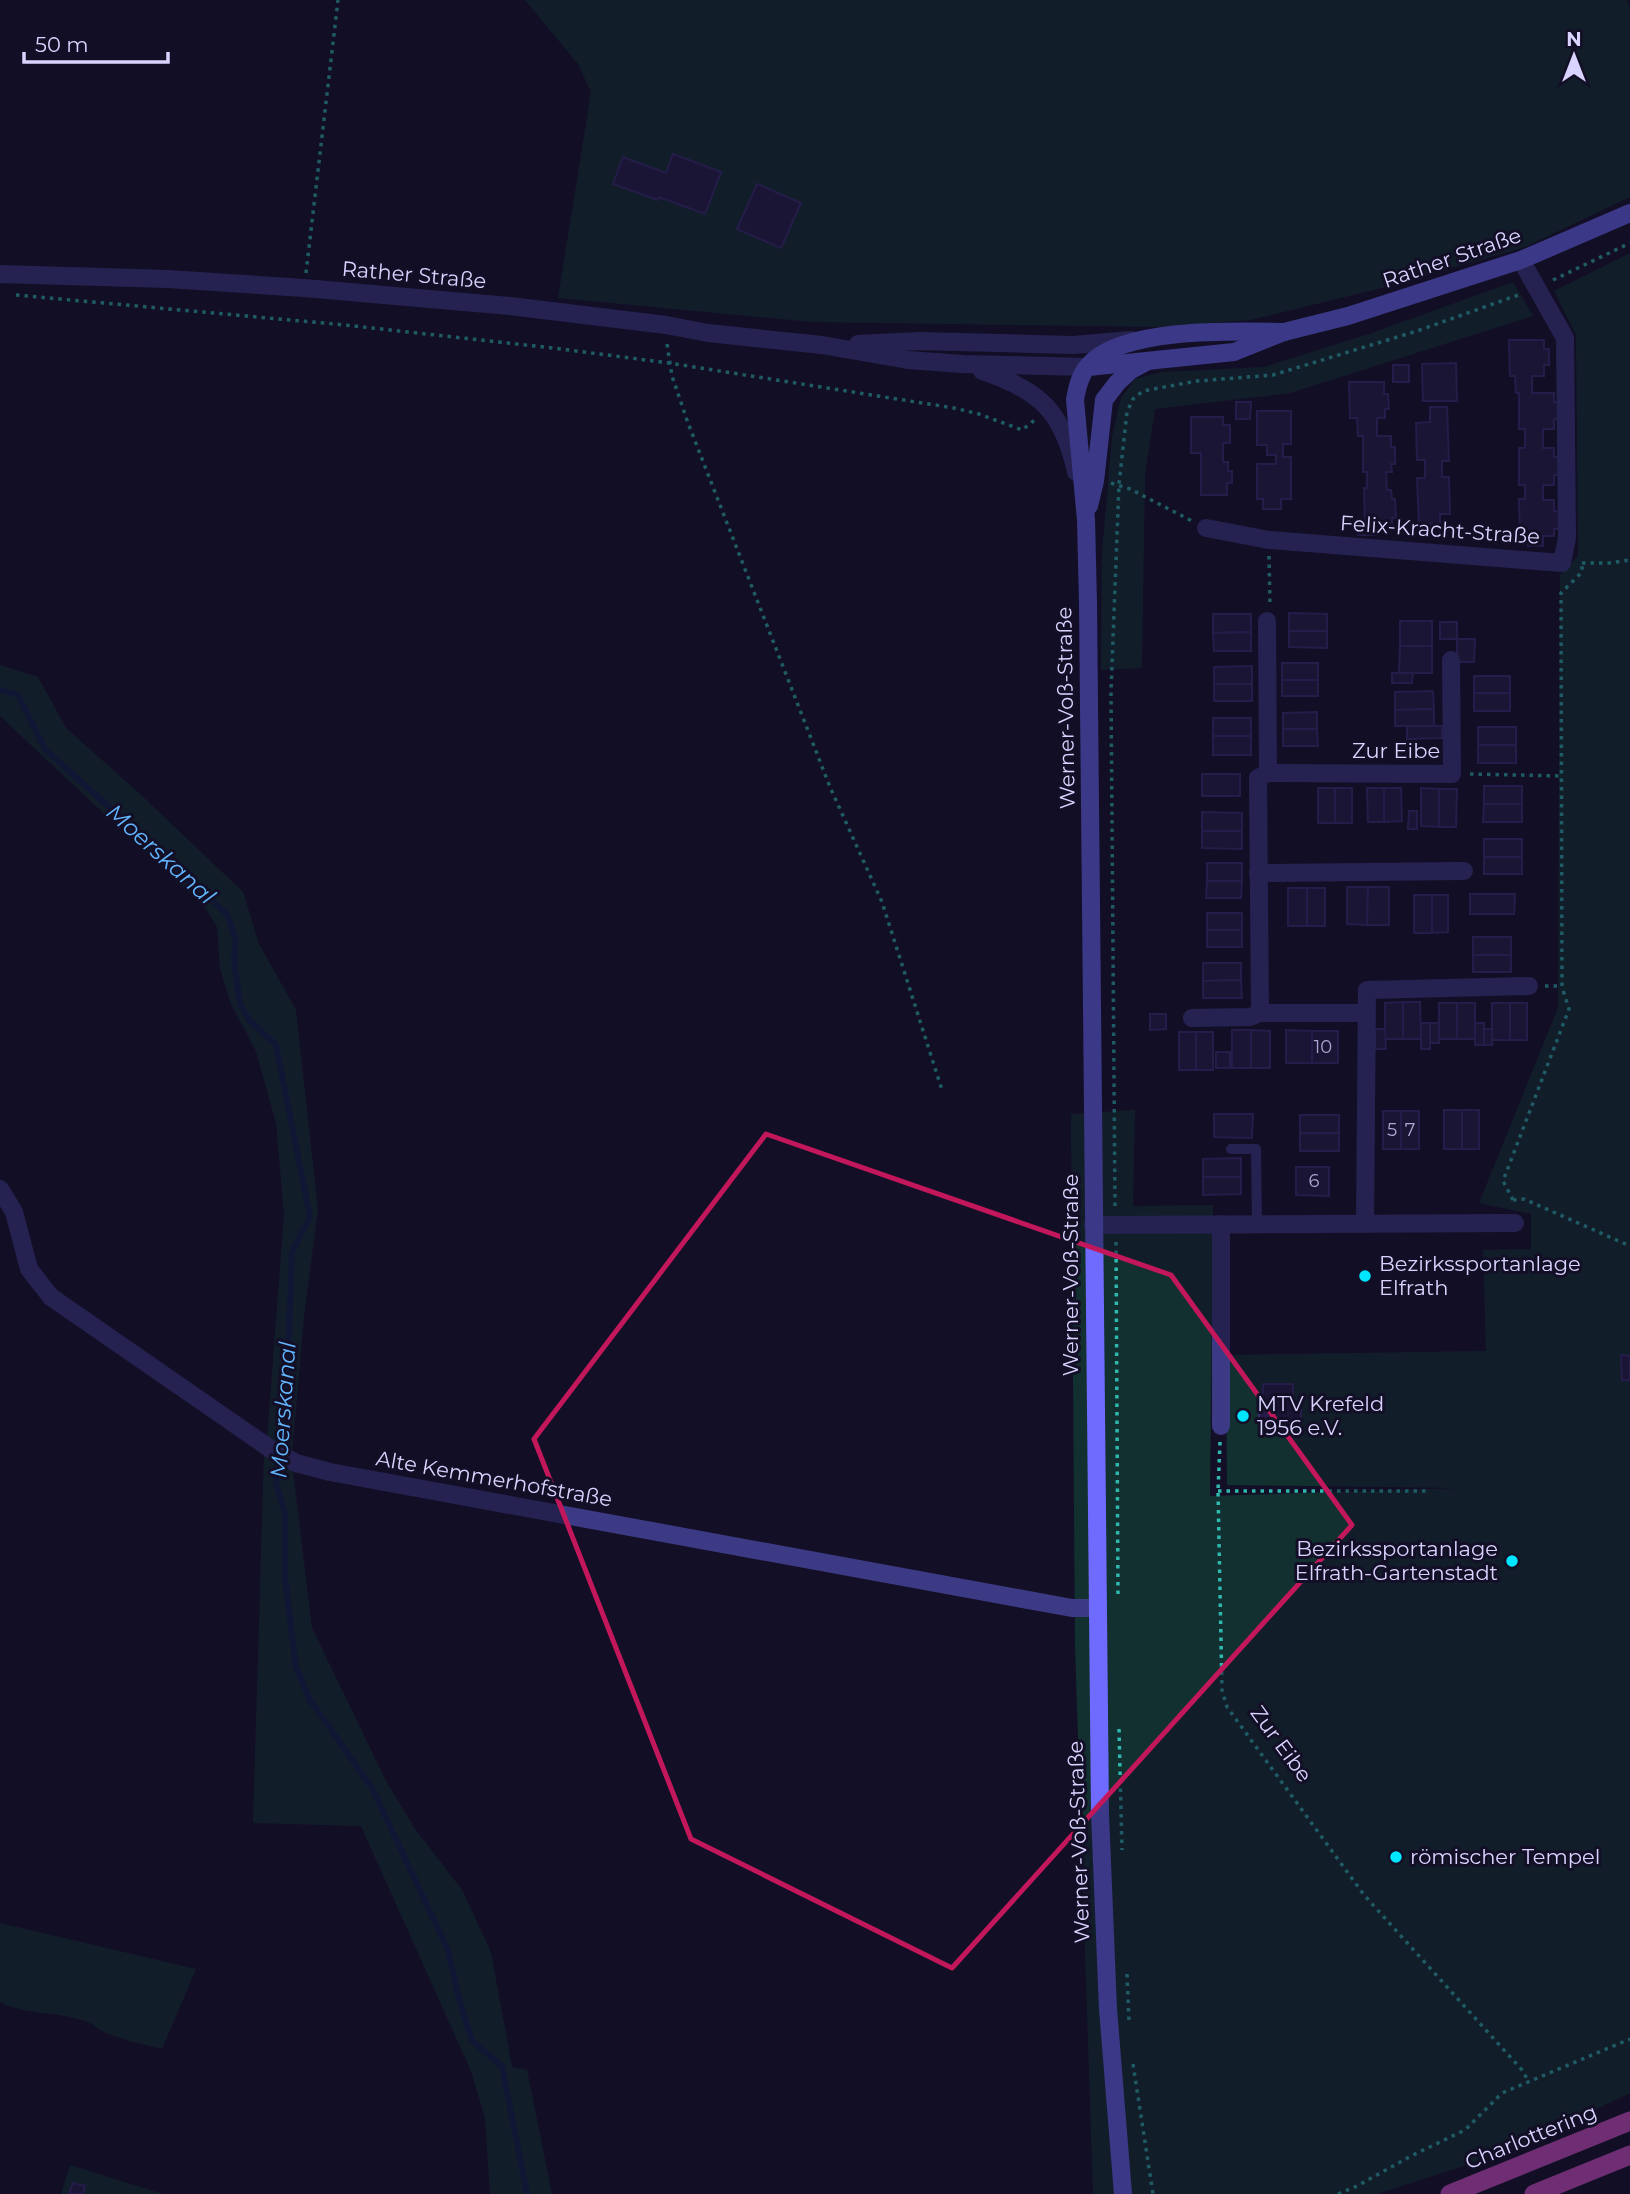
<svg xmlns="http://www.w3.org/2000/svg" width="1630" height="2194" font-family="Montserrat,sans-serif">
<rect width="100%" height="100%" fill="#130f26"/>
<g fill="#12302f" fill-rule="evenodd">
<path d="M525,0H1627L1630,7V197L1525,247L1382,288L1251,320L1158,327L813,322L558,298L591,92L578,64Z"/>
<path d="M1630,253V2093L1507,2152L1377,2194H1093L1075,1647L1071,1114L1135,1110L1133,1206L1213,1205L1210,1496L1461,1488L1227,1485L1226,1355L1486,1351L1483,1250L1531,1249V1214L1479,1203L1558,1008L1560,575L1578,556L1576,335L1554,291ZM1263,1384H1293V1410H1301V1421H1259V1411H1263Z"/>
<path d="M1513,282L1533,316L1290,393L1155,409L1145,474L1142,668L1101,670L1102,553L1112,437L1121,398L1135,379L1162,372L1264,367L1369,334Z"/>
<path d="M0,665L38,677L66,728L139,793L243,892L259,944L296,1010L318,1209L304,1317L292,1453L267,1439L284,1215L276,1123L256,1051L231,1004L220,969L217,927L206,909L0,716Z"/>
<path d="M264,1453L293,1471L312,1628L386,1781L415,1829L462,1890L491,1952L512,2067L527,2070L552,2194H490L485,2118L471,2071L361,1826L253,1823Z"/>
<path d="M0,1923L196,1969L162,2049C143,2044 122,2040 104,2032C98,2029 92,2023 85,2021C57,2011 27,2016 0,2002Z"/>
<path d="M70,2165L163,2194H61Z"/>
</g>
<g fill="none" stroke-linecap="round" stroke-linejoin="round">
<path stroke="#0c2248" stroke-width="6" d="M0,690L18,695L45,749L227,914L236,940L234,960L240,1004L249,1020L276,1045L310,1217L292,1252L285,1437L277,1468L276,1484L285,1514V1577L296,1667L310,1700L372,1788L448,1950L458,1995L472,2041L502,2066L527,2194"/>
</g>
<g fill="#241b47" stroke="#3b2d73" stroke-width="2">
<path d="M673,154L721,172L705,214L659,197L658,200L613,184L623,157L666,173Z"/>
<path d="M757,184L801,203L781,248L737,229Z"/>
<path d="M1509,340H1544V349H1549V365H1544V376H1532V393H1554V402H1558V419H1554V429H1543V448H1554V457H1559V475H1554V485H1543V500H1554V511H1559V529H1554V536H1543V546H1528V536H1520L1519,499H1525V485H1519V448H1525V429H1519V393H1516L1515,376H1510Z"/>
<path d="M1456,363L1457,401H1423L1422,364Z"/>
<rect x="1393" y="365" width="16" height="17"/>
<path d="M1349,382H1384V394H1388L1389,409H1385V418H1377V436H1391V447H1395V464H1391L1392,472H1386L1387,490H1391L1392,499H1395L1396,518H1392V529H1375V535H1358L1357,526H1365L1364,488H1367V472H1363V436H1358L1357,418H1350Z"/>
<path d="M1236,402H1251L1250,419H1236Z"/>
<path d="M1430,407H1447L1449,461H1442V477H1449L1450,514H1440V524H1419L1417,478H1425V460H1417L1416,423L1430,422Z"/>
<path d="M1257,411H1291V444H1283V457H1291V499H1281V509H1263V499H1257V464H1276V455H1267V445H1257Z"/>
<path d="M1191,417H1223V425H1230V443H1223V462H1228V471H1232V483H1227V495H1201V453H1191Z"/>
<path d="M1289,613L1327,614V631H1289Z"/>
<path d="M1213,614H1251V632L1213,633Z"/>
<rect x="1400" y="621" width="32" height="25"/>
<rect x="1440" y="622" width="17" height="17"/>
<path d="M1289,631H1327V648L1289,647Z"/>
<path d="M1251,632V651H1214L1213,633Z"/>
<path d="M1457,639H1475L1474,662H1457Z"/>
<path d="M1400,646H1432V673H1399Z"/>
<rect x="1282" y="663" width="36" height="17"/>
<path d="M1252,666V684H1214V667Z"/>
<path d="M1392,673H1413L1412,683H1392Z"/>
<rect x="1474" y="676" width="36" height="17"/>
<rect x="1282" y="680" width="36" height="16"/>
<rect x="1214" y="684" width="38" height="17"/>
<path d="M1433,691L1434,709L1395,710V692Z"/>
<rect x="1474" y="693" width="36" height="18"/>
<path d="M1434,709V726H1395V710Z"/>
<path d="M1317,712V729H1283V713Z"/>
<rect x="1213" y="718" width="38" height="18"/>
<path d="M1407,726H1442V738L1407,739Z"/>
<rect x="1478" y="727" width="38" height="18"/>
<path d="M1283,729H1317L1318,746H1283Z"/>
<rect x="1213" y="736" width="38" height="19"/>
<rect x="1478" y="745" width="38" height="18"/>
<rect x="1202" y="774" width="38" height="22"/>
<rect x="1484" y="786" width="38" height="18"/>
<rect x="1318" y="788" width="17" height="35"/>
<rect x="1335" y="788" width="17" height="35"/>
<path d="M1367,788H1384V822H1368Z"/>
<path d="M1384,788H1401L1402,821L1384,822Z"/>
<path d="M1421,788L1439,789V827L1421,826Z"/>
<path d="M1439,789H1457L1456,827H1439Z"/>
<path d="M1484,804H1522V822H1483Z"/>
<path d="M1409,811H1417V829H1408Z"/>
<path d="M1202,812L1242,813V831H1202Z"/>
<path d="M1202,831H1242V849L1202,848Z"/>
<rect x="1484" y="839" width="38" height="18"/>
<rect x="1484" y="857" width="38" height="17"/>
<rect x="1207" y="863" width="35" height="18"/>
<path d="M1207,881H1242L1241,898H1206Z"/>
<path d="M1347,887H1368L1367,925L1347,924Z"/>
<path d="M1368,887H1389V925H1367Z"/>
<rect x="1288" y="888" width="19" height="38"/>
<rect x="1307" y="888" width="18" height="38"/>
<path d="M1470,894H1515L1514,914H1470Z"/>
<rect x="1414" y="895" width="18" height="38"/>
<path d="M1432,895H1448V932L1432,933Z"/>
<rect x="1207" y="913" width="35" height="17"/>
<rect x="1207" y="930" width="35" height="17"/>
<rect x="1473" y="937" width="38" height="18"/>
<rect x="1473" y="955" width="38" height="17"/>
<path d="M1203,963H1241V980L1203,981Z"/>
<path d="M1241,980L1242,998H1203V981Z"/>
<path d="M1403,1002H1420L1421,1039H1403Z"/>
<path d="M1403,1002V1039H1385V1003Z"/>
<rect x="1439" y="1003" width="18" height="36"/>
<rect x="1457" y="1003" width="18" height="36"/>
<rect x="1492" y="1003" width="18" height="37"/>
<rect x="1510" y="1003" width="17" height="37"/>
<path d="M1150,1014H1166V1029L1150,1030Z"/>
<rect x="1421" y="1023" width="9" height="26"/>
<rect x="1430" y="1023" width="9" height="20"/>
<rect x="1475" y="1023" width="9" height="22"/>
<path d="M1375,1029H1385L1386,1049H1375Z"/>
<rect x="1484" y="1029" width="8" height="16"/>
<rect x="1232" y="1030" width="19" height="38"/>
<path d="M1251,1030L1270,1031V1068H1251Z"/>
<path d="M1286,1030L1312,1031V1063H1286Z"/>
<rect x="1312" y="1031" width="26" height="32"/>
<rect x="1179" y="1032" width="17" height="38"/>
<rect x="1196" y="1032" width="17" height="38"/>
<rect x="1216" y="1052" width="14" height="16"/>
<rect x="1444" y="1110" width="18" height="39"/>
<rect x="1462" y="1110" width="17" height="39"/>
<rect x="1383" y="1111" width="18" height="38"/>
<rect x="1401" y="1111" width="18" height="38"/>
<path d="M1214,1114H1253L1252,1138L1214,1137Z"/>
<rect x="1300" y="1115" width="39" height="18"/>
<rect x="1300" y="1133" width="39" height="18"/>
<path d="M1241,1158V1177H1203V1159Z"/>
<path d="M1296,1167H1329V1196L1296,1195Z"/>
<path d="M1203,1177H1241V1194L1203,1195Z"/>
<path d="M1621,1355L1630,1356V1380H1622Z"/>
<path d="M1263,1384H1293V1410L1301,1409V1421H1259V1411H1263Z"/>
<path d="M73,2183L85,2186L83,2194H69Z"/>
</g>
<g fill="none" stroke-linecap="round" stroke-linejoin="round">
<g stroke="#2fb8b0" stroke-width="3.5" stroke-dasharray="3.5 5" stroke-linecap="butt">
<path d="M306,273L338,0"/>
<path d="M1553,280L1630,243"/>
<path d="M16,295L345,325L553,348L669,363L954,408L979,414L1022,430L1036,419"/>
<path d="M667,344L672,376L688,423L830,787L882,902L942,1090"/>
<path d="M1111,483L1130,489L1192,521"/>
<path d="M1269,556L1270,605"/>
<path d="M1582,563H1609L1630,560"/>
<path d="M1470,774L1562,776"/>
<path d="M1545,986H1562L1561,593L1582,572V563"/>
<path d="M1513,1200L1503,1181L1569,1009L1562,987"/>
<path d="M1513,1200L1524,1199L1630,1246"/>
<path d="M1115,1206L1111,691L1119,484L1127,412L1133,399L1143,391L1197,381L1273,375L1417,331L1521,294"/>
<path d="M1116,1242L1118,1595"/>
<path d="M1220,1442L1218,1491L1222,1690L1227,1707L1364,1895L1522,2070L1529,2082"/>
<path d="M1218,1491H1427"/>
<path d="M1119,1729L1122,1850"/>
<path d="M1127,1974L1129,2022"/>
<path d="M1133,2064L1153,2194"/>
<path d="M1338,2194L1357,2186L1411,2156L1465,2130L1502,2093L1630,2039"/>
</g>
<path stroke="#3d3a85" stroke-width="10" d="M1231,1149H1256L1257,1224"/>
<g stroke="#3d3a85" stroke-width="18">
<path d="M1206,528L1269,540L1562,563L1567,538L1565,338L1521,260"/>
<path d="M1267,621L1268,773"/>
<path d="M1258,873L1464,871"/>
<path d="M1366,1013H1260L1258,778L1268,773L1452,774L1451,660"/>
<path d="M1192,1018L1250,1017L1260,1013"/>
<path d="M0,1189L14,1212L29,1269L51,1297L272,1450L296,1463L330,1472L1072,1608H1096"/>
<path d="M1221,1224V1426"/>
<path d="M1365,1224L1367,990L1529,986"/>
<path d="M1093,1225L1515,1223"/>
</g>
<g stroke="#3d3a85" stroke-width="18">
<path d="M0,274L168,279L304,288L510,306L666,325L708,333L822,345L908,360L963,364L1086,367"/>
<path d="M858,344L920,341L1073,345L1131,340"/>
<path d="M982,371C1040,390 1063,412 1076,472"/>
</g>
<g stroke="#6f6bff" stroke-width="18">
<path d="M1088,367L1234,352L1284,332L1348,316L1521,260L1630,213"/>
<path d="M1089,506L1095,481L1104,400L1117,383L1131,370L1146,362"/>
<path d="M1123,2194L1108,2009L1100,1814L1088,603L1086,520L1075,400C1077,388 1080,374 1089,365C1122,327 1236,331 1284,332"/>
</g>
<g stroke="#e055d1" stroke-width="19">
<path d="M1450,2194L1630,2121"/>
<path d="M1534,2194L1630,2155"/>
</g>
</g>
<path d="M0 0H1630V2194H0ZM766,1134L1171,1275L1352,1525L952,1968L691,1839L534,1439Z" fill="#130f26" fill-opacity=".55" fill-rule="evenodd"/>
<path fill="none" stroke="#c2185b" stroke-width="5" stroke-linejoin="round" d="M766,1134L1171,1275L1352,1525L952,1968L691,1839L534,1439Z"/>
<g fill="#00e5ff" stroke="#130f26" stroke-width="2.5">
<circle cx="1365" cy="1276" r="7"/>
<circle cx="1243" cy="1416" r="7"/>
<circle cx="1512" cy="1561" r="7"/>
<circle cx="1396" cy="1857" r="7"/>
</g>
<g text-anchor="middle" stroke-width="6" stroke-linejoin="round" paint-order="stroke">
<g font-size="18" fill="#aca6d1">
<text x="1323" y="1053">10</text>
<text x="1392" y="1136">5</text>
<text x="1410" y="1136">7</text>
<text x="1314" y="1187">6</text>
</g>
<g font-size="21" fill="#d9d4ff" stroke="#130f26">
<text transform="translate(1452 258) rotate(-19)" y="7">Rather Straße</text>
<text transform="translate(414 275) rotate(5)" y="7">Rather Straße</text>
<text transform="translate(1440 530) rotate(4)" y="7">Felix-Kracht-Straße</text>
<text transform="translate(1066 708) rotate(-91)" y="7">Werner-Voß-Straße</text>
<text x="1396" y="758">Zur Eibe</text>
<text transform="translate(1071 1275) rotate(-90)" y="7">Werner-Voß-Straße</text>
<text transform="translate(494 1479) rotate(10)" y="7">Alte Kemmerhofstraße</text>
<text transform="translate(1281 1744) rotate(54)" y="7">Zur Eibe</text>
<text transform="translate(1079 1842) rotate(-92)" y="7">Werner-Voß-Straße</text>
<text transform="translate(1531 2137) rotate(-22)" y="7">Charlottering</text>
</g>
<g font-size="21" fill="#d9d4ff" stroke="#130f26" text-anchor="start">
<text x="1379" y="1271">Bezirkssportanlage<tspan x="1379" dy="24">Elfrath</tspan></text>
<text x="1257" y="1411">MTV Krefeld<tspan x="1257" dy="24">1956 e.V.</tspan></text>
<text x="1498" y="1556" text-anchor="end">Bezirkssportanlage<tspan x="1498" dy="24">Elfrath-Gartenstadt</tspan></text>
<text x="1410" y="1864">römischer Tempel</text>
</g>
<g font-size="23" font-style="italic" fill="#62b6ff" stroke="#130f26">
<text transform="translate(161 854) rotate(42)" y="8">Moerskanal</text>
<text transform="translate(283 1410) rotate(-86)" y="8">Moerskanal</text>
</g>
</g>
<g transform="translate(1574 56)" stroke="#130f26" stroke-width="5" paint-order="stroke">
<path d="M0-5L12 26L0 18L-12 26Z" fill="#d9d4ff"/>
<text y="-10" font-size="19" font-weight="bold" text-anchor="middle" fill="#d9d4ff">N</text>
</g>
<path d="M24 52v10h144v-10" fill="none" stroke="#d9d4ff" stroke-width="3.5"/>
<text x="35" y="52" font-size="21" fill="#d9d4ff" stroke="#130f26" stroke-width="5" paint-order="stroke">50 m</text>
</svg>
